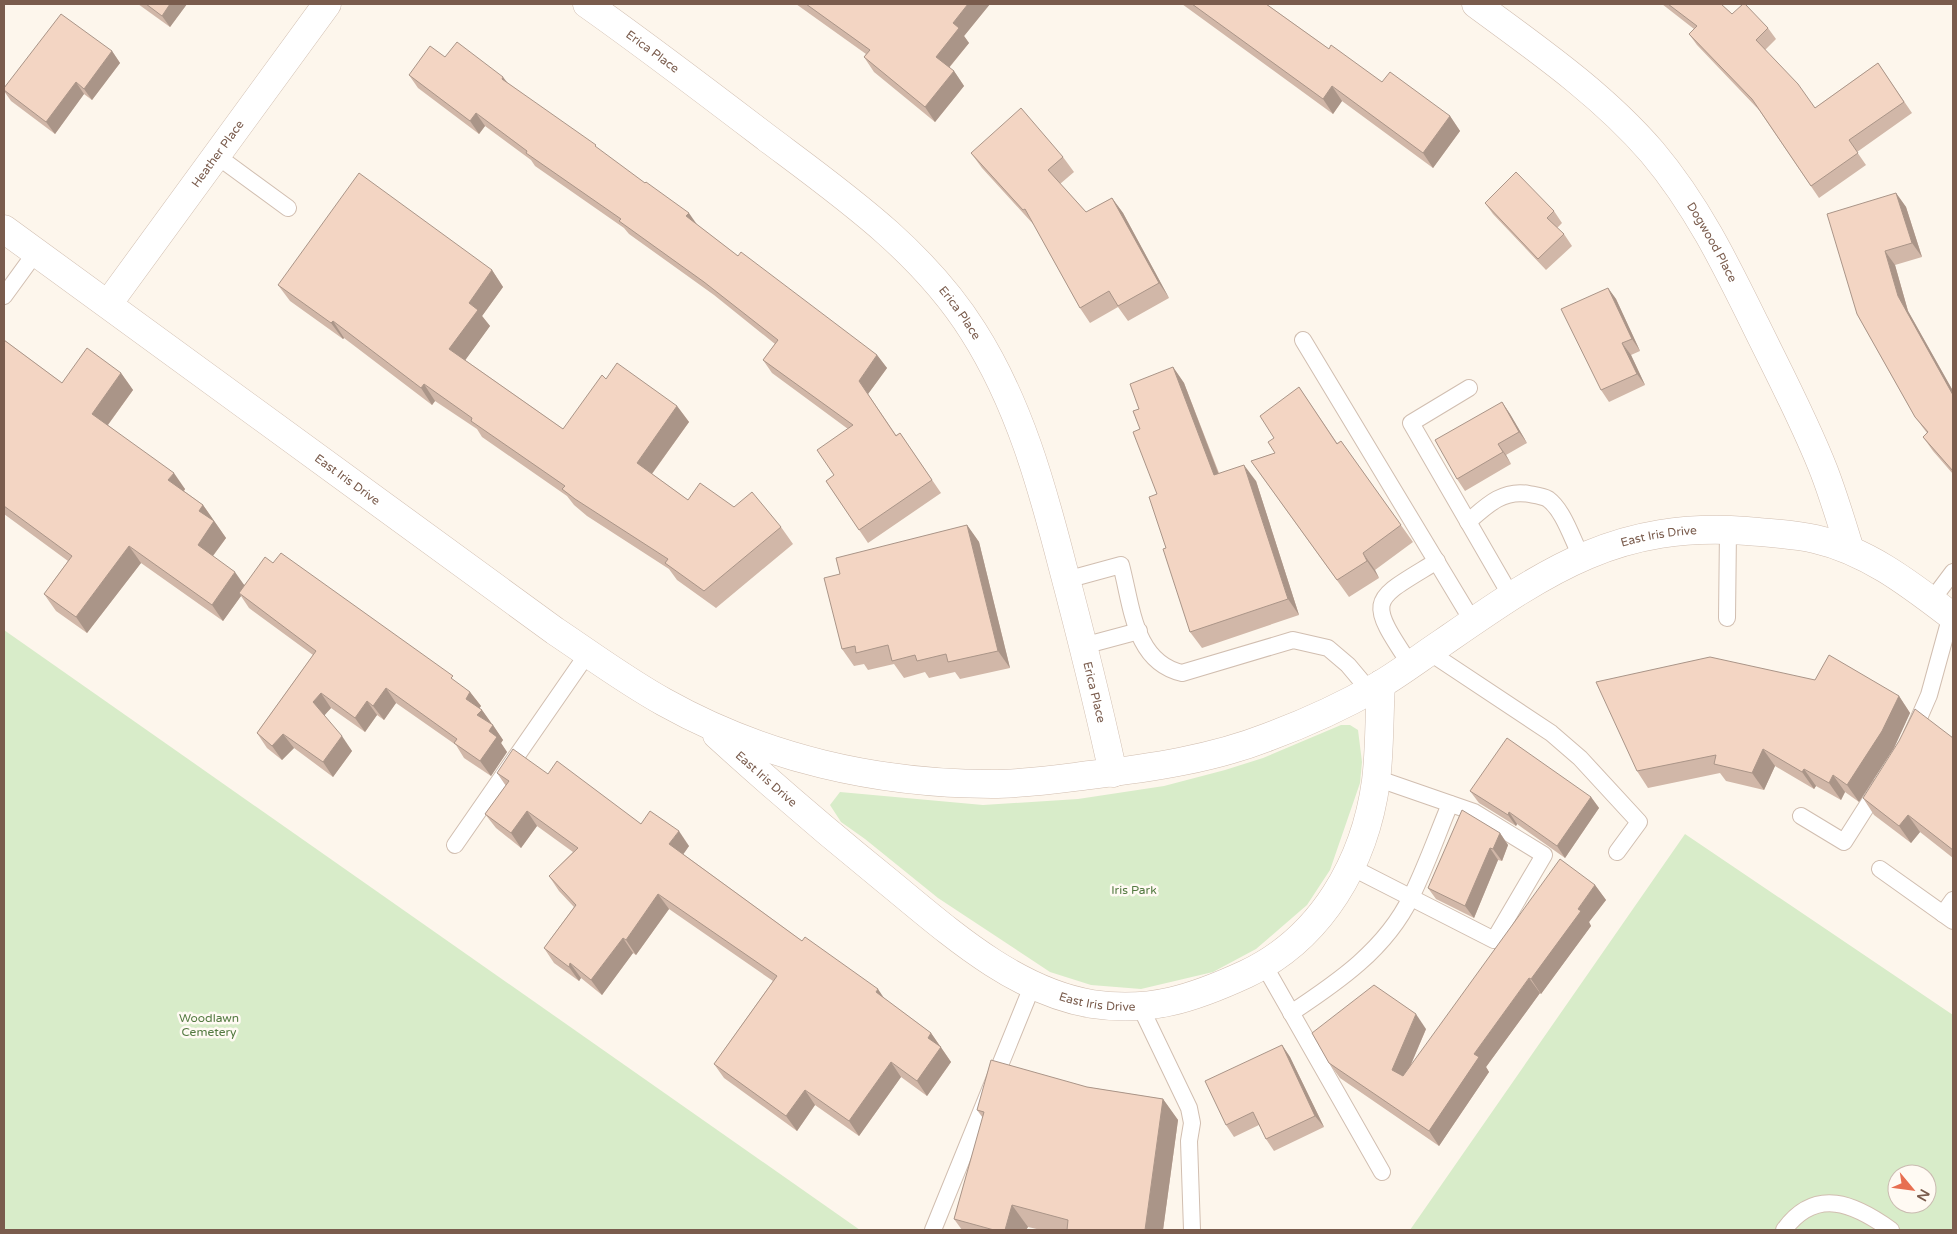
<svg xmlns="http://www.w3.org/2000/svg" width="1957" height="1234" font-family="'Varela Round',sans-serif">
<rect width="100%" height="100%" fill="#fdf6ec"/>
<g fill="#d8ecc9" fill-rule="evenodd">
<path d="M4,630L860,1230H4Z"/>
<path d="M1341,725H1350L1358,730L1362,762L1360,783L1330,870L1307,905L1256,949L1213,972L1141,989L1091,985L1050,972L938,898L865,839L841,822L830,805L840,792L983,805L1078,799L1164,786L1225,770L1263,758Z"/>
<path d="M1685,834L1953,1015V1230H1410ZM1897,1174H1927V1204H1897Z"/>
</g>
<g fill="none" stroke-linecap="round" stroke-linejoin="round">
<defs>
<g id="lane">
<path d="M217,156L288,208"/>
<path d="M4,296L36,252"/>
<path d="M1303,340L1473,622"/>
<path d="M1469,388L1411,423L1511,596"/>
<path d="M1468,522C1486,506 1503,489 1529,494C1534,495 1543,496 1548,499C1564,511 1572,539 1581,556"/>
<path d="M1066,580L1121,565C1132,606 1134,662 1182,673L1293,640L1328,648L1348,665L1369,690"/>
<path d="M1932,600L1953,572"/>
<path d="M1727,618L1728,530"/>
<path d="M1083,646L1139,631"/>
<path d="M1429,652L1551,733L1580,758L1639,822L1617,852"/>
<path d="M1410,664C1365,597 1372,601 1437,561"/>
<path d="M1912,734L1929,695L1951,615"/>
<path d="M1801,816L1844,842L1879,787"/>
<path d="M455,845L588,653"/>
<path d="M1351,867L1494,940L1544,855L1474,812L1376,778"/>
<path d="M1880,869L1953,921"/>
<path d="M1943,914L1953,900"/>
<path d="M1264,965L1382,1172"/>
<path d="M1140,1006L1189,1108L1192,1123L1189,1141L1192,1230"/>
<path d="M1291,1013C1338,982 1386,949 1411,897C1426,867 1437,835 1450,804"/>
<path d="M933,1230L1033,984"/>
<path d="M1784,1230C1816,1186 1855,1204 1891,1230"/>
</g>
<g id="street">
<path id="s1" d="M587,4C648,47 708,93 767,138C843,195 922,250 973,331C1019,403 1042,486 1063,568C1081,636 1098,704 1113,773"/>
<path id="s2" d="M1476,4C1537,49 1602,94 1652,152C1696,204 1725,263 1755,324C1778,371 1805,422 1824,471C1834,497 1842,524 1850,550"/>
<path id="s3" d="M4,229L555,631C591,655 626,681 664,702C764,758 877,784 992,784C1025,784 1058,779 1090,775C1150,768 1212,759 1268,737C1306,723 1343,706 1378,686C1400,673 1421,657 1442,643C1545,572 1615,521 1747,531C1770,533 1793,534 1815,539C1868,551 1911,585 1953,617"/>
<path id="s4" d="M108,304L327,4"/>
<path id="s5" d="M717,735C772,785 828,833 886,880C946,929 1013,991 1092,1004C1150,1013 1194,998 1246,974C1322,938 1365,862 1376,781C1380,749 1379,716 1381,684"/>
</g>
</defs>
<use href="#lane" stroke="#d1beb0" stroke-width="18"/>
<use href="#street" stroke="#d1beb0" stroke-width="29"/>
<use href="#lane" stroke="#fff" stroke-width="16"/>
<use href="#street" stroke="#fff" stroke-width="28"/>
</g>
<g fill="#d1b7a8">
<path d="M138,4H187L170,27Z"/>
<path d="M796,4H990L964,36L969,43L949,68L954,71L964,86L935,122L874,72L864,57L866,54Z"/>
<path d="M1182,4H1266L1329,49L1382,82L1450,116L1460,131L1433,168L1342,101L1333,114Z"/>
<path d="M1662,4H1721L1732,14L1768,28L1776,39L1765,50L1815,108L1878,63L1912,113L1857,152L1866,165L1819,198L1759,110L1697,45L1689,34L1694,29Z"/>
<path d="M112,51L120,63L92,100L84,94L55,134L11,101L4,91V88Z"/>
<path d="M445,57L509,84L599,150L738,256L877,355L887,368L868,394L896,435L900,433L941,493L868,543L826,481L834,475L848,429L772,373L763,360L775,344L714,295L629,234L624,228L535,166L531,160L485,126L479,134L418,88L409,75Z"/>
<path d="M971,153L1063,157L1074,172L1060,184L1086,212L1112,198L1123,213L1169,298L1128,321L1118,307L1090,323L1080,308L1034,225L982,168Z"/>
<path d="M1896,193L1906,207L1922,257L1895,265L1908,311L1953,391V474L1933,451L1923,437L1927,433L1915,417L1857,314Z"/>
<path d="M1485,203L1554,211L1562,223L1557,228L1564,234L1572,246L1546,270L1493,214Z"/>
<path d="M492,270L503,287L482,316L490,326L465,360L563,429L606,379L677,406L689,422L652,474L688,500L734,507L781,527L793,544L716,608L677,580L669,569L587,516L574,505L567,496L482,437L477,429L435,401L432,405L344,338L343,339L290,301L278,285Z"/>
<path d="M1608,288L1616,299L1640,351L1631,355L1645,385L1609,402L1601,390Z"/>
<path d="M4,340L62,383L121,373L133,390L108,425L185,489L184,491L203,505L226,538L213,556L244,585L273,563L470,692L481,706L479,708L482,710L503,740L501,743L507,752L491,776L464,758L456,745L396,703L384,720L377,715L365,732L331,708L324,715L352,751L333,777L294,748L282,760L267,748L257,733L313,655L249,608L241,596L223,621L141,563L87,633L56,611L44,594L68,561L4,514Z"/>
<path d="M1173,367L1184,383L1219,473L1256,481L1299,615L1202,648L1190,632L1166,548L1157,494L1140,429L1139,409Z"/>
<path d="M1299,387L1337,443L1341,441L1413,542L1375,570L1379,578L1349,597L1251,461L1275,453L1274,438Z"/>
<path d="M1502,402L1510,414L1527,443L1506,455L1511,464L1465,491L1457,479Z"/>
<path d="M967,525L979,542L1010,668L960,679L955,672L929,678L925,672L904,678L894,664L868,670L864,664L854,666L842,649L840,574Z"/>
<path d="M1815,680L1899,696L1910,713L1894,748L1859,802L1845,792L1841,800L1816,786L1814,789L1775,766L1764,790L1726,781L1720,773L1648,788L1637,771Z"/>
<path d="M1953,738V858L1920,832L1911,843L1874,815L1863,798Z"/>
<path d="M497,773L548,774L641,824L689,846L683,854L802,941L885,999L931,1033L951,1062L927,1096L901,1077L859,1136L815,1105L797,1131L724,1078L714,1064L773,981L669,909L636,955L633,953L602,995L581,978L579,981L554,963L544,948L574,907L559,891L549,876L573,852L537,826L521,848L496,828L485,814L506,786Z"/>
<path d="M1470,791L1591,797L1599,808L1565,858L1517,824L1516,826L1479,803Z"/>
<path d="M1500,833L1508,845L1502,861L1498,860L1474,918L1436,899L1428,888Z"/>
<path d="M1595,885L1606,900L1589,922L1591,926L1541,994L1540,993L1486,1067L1489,1072L1439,1146L1340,1078L1329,1063L1426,1029L1410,1067Z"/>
<path d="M1282,1045L1290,1057L1324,1127L1274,1151L1266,1139L1259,1125L1234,1137L1226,1125Z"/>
<path d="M1087,1087L1163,1099L1178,1120L1163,1230H1041L1028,1227L1026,1230H962L954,1219L983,1118L977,1110Z"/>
</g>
<g fill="#aa9588">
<path d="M170,4H187L170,27L162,16Z"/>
<path d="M968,4H990L964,36L969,43L946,71L936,57L953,23Z"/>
<path d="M112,51L120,63L92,100L84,89Z"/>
<path d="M954,71L964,86L935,122L925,107Z"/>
<path d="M503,77L513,90L502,79Z"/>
<path d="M76,82L84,94L55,134L46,122Z"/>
<path d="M1332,86L1342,101L1333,114L1323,99Z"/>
<path d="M476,113L485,126L479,134L470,121Z"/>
<path d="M1450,116L1460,131L1433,168L1423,153Z"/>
<path d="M1896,193L1906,207L1922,257L1912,243Z"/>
<path d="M1112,198L1123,213L1169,298L1159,283Z"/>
<path d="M689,213L698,226L686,216Z"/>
<path d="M1885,251L1895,265L1908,311L1953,391V395L1898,296Z"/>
<path d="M492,270L503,287L482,316L490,326L461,366L449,349L469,303Z"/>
<path d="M1608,288L1616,299L1640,351L1632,339Z"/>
<path d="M333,321L344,338L343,339L331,323Z"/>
<path d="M1622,343L1631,355L1645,385L1637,374Z"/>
<path d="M877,355L887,368L868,394L859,381Z"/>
<path d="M1173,367L1184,383L1225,491L1214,475Z"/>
<path d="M121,373L133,390L104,430L92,414Z"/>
<path d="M424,384L435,401L432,405L421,388Z"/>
<path d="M1502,402L1510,414L1527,443L1519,432Z"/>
<path d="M677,406L689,422L648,479L637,463Z"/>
<path d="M1498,444L1506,455L1511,464L1503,452Z"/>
<path d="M1244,465L1256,481L1299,615L1288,599Z"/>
<path d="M174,473L185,489L180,497L168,480Z"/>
<path d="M203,505L226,538L209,561L198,545L199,511Z"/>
<path d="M967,525L979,542L1010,668L998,651Z"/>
<path d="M129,546L141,563L87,633L76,617Z"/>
<path d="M1363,553L1375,570L1379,578L1367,561Z"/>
<path d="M235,572L247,589L239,593L241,596L223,621L212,605Z"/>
<path d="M386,688L396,703L384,720L373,706Z"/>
<path d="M470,692L481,706L476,713L466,699Z"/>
<path d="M321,693L331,708L323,717L313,702Z"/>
<path d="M1899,696L1910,713L1894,748L1859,802L1847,785Z"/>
<path d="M367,701L377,715L365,732L355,718Z"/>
<path d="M482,710L492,724L477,715Z"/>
<path d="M493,725L503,740L501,743L507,752L491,776L480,761L489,731Z"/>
<path d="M283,734L294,748L282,760L272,746Z"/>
<path d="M342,736L352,751L333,777L323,762Z"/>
<path d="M1763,749L1775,766L1764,790L1752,773Z"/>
<path d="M1804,769L1816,786L1814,789L1802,772Z"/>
<path d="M1833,775L1845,792L1841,800L1829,783Z"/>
<path d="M1591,797L1599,808L1565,858L1557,846Z"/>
<path d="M527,811L537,826L521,848L511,833Z"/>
<path d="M1509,812L1517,824L1516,826L1508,815Z"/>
<path d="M1908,815L1920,832L1911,843L1899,826Z"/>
<path d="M679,831L689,846L680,859L669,844Z"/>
<path d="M1500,833L1508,845L1502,861L1493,849Z"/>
<path d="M1490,848L1498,860L1474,918L1465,906Z"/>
<path d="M1595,885L1606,900L1589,922L1591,926L1541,994L1531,979L1578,909Z"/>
<path d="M658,894L669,909L636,955L626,940Z"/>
<path d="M623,938L633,953L602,995L591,980Z"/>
<path d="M570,963L581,978L579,981L569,967Z"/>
<path d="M1529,978L1540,993L1486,1067L1489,1072L1439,1146L1429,1131L1474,1054Z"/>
<path d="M878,989L888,1004L876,992Z"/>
<path d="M1416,1014L1426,1029L1402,1085L1392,1070Z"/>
<path d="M931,1033L951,1062L927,1096L917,1081L928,1038Z"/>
<path d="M1282,1045L1290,1057L1324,1127L1315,1116Z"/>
<path d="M891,1062L901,1077L859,1136L849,1121Z"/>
<path d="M805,1090L815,1105L797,1131L786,1116Z"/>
<path d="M1163,1099L1178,1120L1163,1230H1145Z"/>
<path d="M1012,1205L1028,1227L1026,1230H1005Z"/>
</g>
<g fill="#f3d5c3" stroke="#aa9588">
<path d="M146,4H170L162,16Z"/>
<path d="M806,4H968L953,23L959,28L936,57L954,71L925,107L864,57L870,50Z"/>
<path d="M1192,4H1266L1329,49L1331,45L1382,82L1390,72L1450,116L1423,153L1332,86L1323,99Z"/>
<path d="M1668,4H1721L1732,14L1743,4H1745L1768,28L1756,40L1798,84L1815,108L1878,63L1904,102L1849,140L1858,153L1811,186L1752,99L1689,34L1697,26Z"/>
<path d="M61,14L112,51L84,89L76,82L46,122L4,90V88Z"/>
<path d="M457,42L503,77L502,79L596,145L595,146L645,183L646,182L689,213L686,216L738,256L741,252L877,355L859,381L896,436L900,433L932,480L859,530L826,481L834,475L817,450L853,425L763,360L778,340L704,282L619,221L621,219L526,153L527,151L476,113L470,121L409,75L430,46L445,57Z"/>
<path d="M1021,108L1063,157L1048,170L1086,212L1112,198L1159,283L1118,306L1109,291L1080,308L1025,209L1023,210L971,153Z"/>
<path d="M1516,172L1554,211L1547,218L1564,234L1538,259L1485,203Z"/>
<path d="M359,173L492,270L469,303L478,310L449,349L563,429L602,375L606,379L617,363L677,406L637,463L688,500L700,483L734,507L752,492L781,527L704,591L665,563L668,559L575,499L562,489L565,486L471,421L472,418L424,384L421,388L333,321L331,323L278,285Z"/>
<path d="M1896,193L1912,243L1885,251L1898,296L1953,395V471L1923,437L1928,432L1915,417L1857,314L1827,214Z"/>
<path d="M1608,288L1632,339L1622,343L1637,374L1601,390L1561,309Z"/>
<path d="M4,340L62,383L87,348L121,373L92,414L174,473L168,480L203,505L199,511L214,521L198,545L235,572L212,605L129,546L76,617L44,594L72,556L4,506Z"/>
<path d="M1173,367L1214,475L1244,465L1288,599L1190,632L1163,549L1166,548L1149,497L1157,494L1133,432L1140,429L1133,411L1139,409L1130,384Z"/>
<path d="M1299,387L1337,444L1341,441L1401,525L1363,553L1367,561L1337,580L1251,461L1275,453L1268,442L1274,438L1260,416Z"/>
<path d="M1502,402L1519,432L1498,444L1503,452L1457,479L1435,440Z"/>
<path d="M967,525L998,651L948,662L946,654L917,661L915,655L892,661L888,645L856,653L855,646L842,649L824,578L840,574L836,558Z"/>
<path d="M281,553L453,676L451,678L470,692L466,699L482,710L477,715L493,725L489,731L497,737L480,761L454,743L457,739L386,688L373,706L367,701L355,718L321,693L313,702L342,736L323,762L283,734L272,746L257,733L316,651L239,593L265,557L273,563Z"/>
<path d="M1829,655L1899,696L1882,731L1847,785L1833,775L1829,783L1804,769L1802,772L1763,749L1752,773L1714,764L1716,755L1637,771L1596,682L1710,657L1815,680Z"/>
<path d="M1915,709L1953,738V850L1908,815L1899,826L1863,798L1899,741Z"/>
<path d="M1507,738L1591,797L1557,846L1509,812L1508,815L1470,791Z"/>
<path d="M513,749L548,774L557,761L641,824L650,811L679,831L669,844L802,941L805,937L878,989L876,992L931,1033L928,1038L941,1047L917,1081L891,1062L849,1121L805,1090L786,1116L714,1064L777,976L658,894L626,940L623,938L591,980L570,963L569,967L544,948L576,905L549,876L578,848L527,811L511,833L485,814L509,781L497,773Z"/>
<path d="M1462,810L1500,833L1493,849L1490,848L1465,906L1428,888Z"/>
<path d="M1560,859L1595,885L1578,909L1581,911L1531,979L1529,978L1474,1054L1479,1057L1429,1131L1329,1063L1312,1033L1374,985L1416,1014L1392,1070L1403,1076Z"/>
<path d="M1282,1045L1315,1116L1266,1139L1253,1112L1226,1125L1205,1081Z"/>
<path d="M991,1060L1087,1087L1163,1099L1145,1230H1067L1068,1220L1012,1205L1005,1230H994L954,1219L984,1112L977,1110Z"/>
</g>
<g text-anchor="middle" stroke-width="5" stroke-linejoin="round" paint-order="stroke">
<g font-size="12" fill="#7a5c4d" stroke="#fffaf3">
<text dy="4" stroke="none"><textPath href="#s1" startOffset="81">Erica Place</textPath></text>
<text dy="4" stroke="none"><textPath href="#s4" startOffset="186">Heather Place</textPath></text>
<text dy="4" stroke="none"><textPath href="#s2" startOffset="339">Dogwood Place</textPath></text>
<text dy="4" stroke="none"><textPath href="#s1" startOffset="486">Erica Place</textPath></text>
<text dy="4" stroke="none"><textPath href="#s3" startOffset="425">East Iris Drive</textPath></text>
<text dy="4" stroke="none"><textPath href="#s3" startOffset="1878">East Iris Drive</textPath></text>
<text dy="4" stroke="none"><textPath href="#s1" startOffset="891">Erica Place</textPath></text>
<text dy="4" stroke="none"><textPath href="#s5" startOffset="66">East Iris Drive</textPath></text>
<text dy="4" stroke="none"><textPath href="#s5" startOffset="471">East Iris Drive</textPath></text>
</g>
<g font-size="12" fill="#537a41" stroke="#fffaf3">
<text x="1134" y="894">Iris Park</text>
<text x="209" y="1022">Woodlawn<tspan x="209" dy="14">Cemetery</tspan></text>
</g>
</g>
<rect width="1957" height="1234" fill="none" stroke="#7a5c4d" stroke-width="10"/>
<g transform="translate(1912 1189) rotate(119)"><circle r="24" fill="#fffaf3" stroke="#cabbb1"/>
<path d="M0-4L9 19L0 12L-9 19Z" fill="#e76f51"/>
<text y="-8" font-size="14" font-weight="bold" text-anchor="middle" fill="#7a5c4d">N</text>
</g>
</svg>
